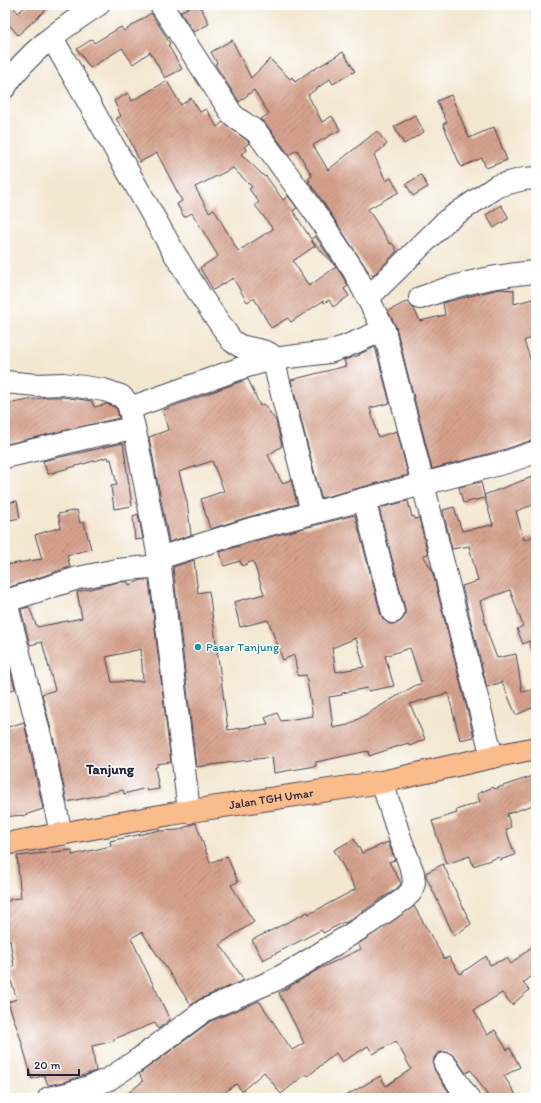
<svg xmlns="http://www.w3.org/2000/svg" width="541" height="1103" font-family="Itim,sans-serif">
<defs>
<pattern id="building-hatch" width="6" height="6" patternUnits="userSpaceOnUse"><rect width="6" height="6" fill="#d6a28d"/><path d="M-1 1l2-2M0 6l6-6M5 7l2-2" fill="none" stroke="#ad8474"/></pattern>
</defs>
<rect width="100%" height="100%" fill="#fff"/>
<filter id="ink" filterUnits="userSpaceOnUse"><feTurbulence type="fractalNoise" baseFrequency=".025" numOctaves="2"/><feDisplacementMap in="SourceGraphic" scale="8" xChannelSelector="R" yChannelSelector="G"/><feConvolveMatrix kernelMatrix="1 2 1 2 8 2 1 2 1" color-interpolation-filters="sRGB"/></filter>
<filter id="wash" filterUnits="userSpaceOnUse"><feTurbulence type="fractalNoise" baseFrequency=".012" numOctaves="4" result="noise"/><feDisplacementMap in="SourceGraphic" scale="16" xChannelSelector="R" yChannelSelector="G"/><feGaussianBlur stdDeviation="0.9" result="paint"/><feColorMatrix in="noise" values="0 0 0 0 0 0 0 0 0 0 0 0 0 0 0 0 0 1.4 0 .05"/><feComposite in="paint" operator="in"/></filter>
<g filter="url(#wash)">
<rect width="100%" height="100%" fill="#f3e7d0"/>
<g id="blocks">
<g fill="url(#building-hatch)" fill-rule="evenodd">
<path d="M5,5H12L18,13L27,5H51L18,35L5,20Z"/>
<path d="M193,5H200L209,24L194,32L180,12Z"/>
<path d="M151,13L165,35L170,44L168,45L182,69L165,78L150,52L133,64L122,48L90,68L77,49L92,39L94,43L121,27L124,31Z"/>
<path d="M232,40L251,78L270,59L290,79L292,77L295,82L313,69V70L343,52L355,71L333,84L330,79L308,95L322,122L332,116L340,130L313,145L328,170L377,131L387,144L374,155L386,181L391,178L399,192L368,209L390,244L392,243L397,251L373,276L368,271L317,193L308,182L310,181L308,179L312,176L297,150L289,155L268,127L260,119L269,114L254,90L239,102L215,64L217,63L211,52Z"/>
<path d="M167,81L181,105L191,98L200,112L206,109L217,127L223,122L249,142V143L244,147L247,150L241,154L265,177L266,176L283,200L288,196L297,208L293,211L311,239L315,236L343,277L348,286L344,289L349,296L333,307L329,300L324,303L323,301L291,322L288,318L271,328L254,298L247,302L233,278L213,290L200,268L218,256L192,213L184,217L177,204L182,201L157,153L140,162L127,134L116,119L121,116L114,101L128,93L132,101ZM233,168L252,187L249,189L259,202L255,205L273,229L238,251L214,209L209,212L195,187ZM311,240L336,267L309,286L293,261L315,246Z"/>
<path d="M451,95L469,138L494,127L507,160L486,168L482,158L461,167L443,124L447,122L437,101Z"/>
<path d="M415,115L424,132L404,144L394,127Z"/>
<path d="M421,175L428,187L413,196L406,184Z"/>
<path d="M501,205L509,218L494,228L486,215Z"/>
<path d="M500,289L514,290V304L536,298V336L524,341L536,375V440L526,442L503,450L432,469L396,327L388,311L408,301L412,307L414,309L420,321L445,315L443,303L466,297Z"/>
<path d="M375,347L390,403L370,408L378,437L397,431L408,475L321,498L291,380L346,366L344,360L360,355L359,354Z"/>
<path d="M248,379L260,406L264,404L276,421L282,446L268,455L282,483L291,480L297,504L248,517L210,529L201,499L224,491L212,461L179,472L187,502L191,535L169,542L149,437L168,430L163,410Z"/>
<path d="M48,397H62L92,401L94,407L107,404L114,407L117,409L119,418L7,444L5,434V404Z"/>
<path d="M123,443L132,506L114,509L111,486L117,485L111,459L109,460L108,457L48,474L43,461Z"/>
<path d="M532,477L536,487V504L516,511L524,540L536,535V656L534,657L529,641L523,644L517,629L523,626L510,590L480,601L489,637L497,658L516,654L522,692L536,689V706L516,715L502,682L487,687L462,586L478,581L469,546L452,549L443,510L454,507L462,531L493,525L484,495Z"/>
<path d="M481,482L485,498L463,503L459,487Z"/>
<path d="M17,501L20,518L5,521V503Z"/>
<path d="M408,501L412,517L414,516L415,519L419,518L428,554L423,555L432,570L474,737L460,740L448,693L410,704L425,739L410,746L408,743L369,756L368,751L316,762V766L274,773L272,757L196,767L173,567L194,560L198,593L209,591L228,730L268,724L265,718L277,713L281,721L313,716L306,675L298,676L294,655L283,660L268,620L240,627L234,602L264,594L253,561L242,566L240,561L224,566L220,552L254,541L355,515L381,615L384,620L389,624H396L401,621L405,616V609L379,508ZM356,638L364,667L336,672L332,648ZM410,648L421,682L423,681L421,683V684L416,685L348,725L333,728L329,697L342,695V693L367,688L368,691L394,686L385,656Z"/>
<path d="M77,510L80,523L84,522L91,549L67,555L70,567L10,587L5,586V565L42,559L35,535L61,527L58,514Z"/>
<path d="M138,514L143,539L135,540L133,516Z"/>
<path d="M142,580H149L171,762L157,764V767H155L159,789L147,791L146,788L124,794L123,790L67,802L55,745L42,694L55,690L42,642L30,645L21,609L29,607L37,627L82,618L77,592L119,582H128L129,585ZM141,649L143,681L112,682L106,657Z"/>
<path d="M10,670L15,689L5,692V672Z"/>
<path d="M24,722L43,809L22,816V815L5,817V728Z"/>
<path d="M536,775V804L507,814L511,827L506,830L515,855L500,860L499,857L473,866L470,856L446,864L432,821L457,813L456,810L480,802L477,794L493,787L494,789Z"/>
<path d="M196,823L210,863L227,856L238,882L231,885L254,922L220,944L244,980L200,999L191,1005L142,932L131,938L170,1020L158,1029L155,1023L114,1039V1041L92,1046L96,1071L64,1082L48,1085L44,1075L32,1079L21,1040L8,1002L17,999L7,969L14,966L10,940L5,941V901H10V899L21,898L17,856L72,850V855L111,846L110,841L160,830V831L178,830Z"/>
<path d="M354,839L362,853L388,842L395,860L389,862L401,883L400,885L396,889L345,923L344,922L323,933L321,930L263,960L252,940L308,912L309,914L356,889L334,850Z"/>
<path d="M443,864L471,924L454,936L426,876V873Z"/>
<path d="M414,906L444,959L449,957L460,974L486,956L490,965L507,958L511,964L536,943V973L523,983L529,990L512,1005L502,993L474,1010L487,1035L495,1030L507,1050L510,1048L520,1067L504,1076L518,1098H489L471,1070L466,1073L455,1057L450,1053L444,1052L438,1053L434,1058L433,1065L435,1071L453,1098H342L380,1076L386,1086L411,1069L396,1041L373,1054L368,1046L342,1062L336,1053L308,1076L306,1074L281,1094L264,1072L242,1091L236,1084L217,1098H122L143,1081L139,1074L211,1021L259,1001L292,1050L304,1043L279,993L319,969L361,949L358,944Z"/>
</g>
</g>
</g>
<g filter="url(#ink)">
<use href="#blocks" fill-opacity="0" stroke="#414051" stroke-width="1"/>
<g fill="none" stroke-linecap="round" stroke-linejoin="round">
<defs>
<g id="minor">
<path d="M161,5L232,114C240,122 250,126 258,134L314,211L354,271L384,330L492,757"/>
<path d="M52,38L173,251L200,295L232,341L240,346L266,352L270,354L273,359L312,512"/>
<path d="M5,87C27,52 64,27 98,5"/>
<path d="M368,298L446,221L497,186L524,179L536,178"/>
<path d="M420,298C457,284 497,275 536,272"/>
<path d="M5,382L36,385L63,384L104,390L121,396L128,403L136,436L159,558L189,812"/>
<path d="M130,408L244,367L273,359L329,352L344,347L384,330"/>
<path d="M5,457L93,436L134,428"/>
<path d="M364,499L393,612"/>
<path d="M159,558L251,529L507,462L536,452"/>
<path d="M5,598L43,748L61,834"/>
<path d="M6,601L78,578L117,570L160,566"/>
<path d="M445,1064L468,1098"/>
<path d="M49,1098L67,1094L89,1087L109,1079L139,1059L205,1010L275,980L303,964L369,923L404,899L411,892L414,883L413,873L400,838L382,782"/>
</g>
<g id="major">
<path id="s1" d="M5,844L171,814L382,782L492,757L536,748"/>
</g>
</defs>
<use href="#minor" stroke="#414051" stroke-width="24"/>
<use href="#major" stroke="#414051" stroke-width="24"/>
<use href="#minor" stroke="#fff" stroke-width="22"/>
<use href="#major" stroke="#fabc8b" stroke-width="22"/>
</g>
</g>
<circle fill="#0f9aa8" stroke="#fff" stroke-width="1.5" cx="198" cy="647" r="4"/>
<g text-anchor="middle" stroke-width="3" stroke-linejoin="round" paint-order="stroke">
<g font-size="12" fill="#0d838f" stroke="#fff" text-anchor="start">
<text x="206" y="651">Pasar Tanjung</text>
</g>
<g font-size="12" fill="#22223b" stroke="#fff">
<text dy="4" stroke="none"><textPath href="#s1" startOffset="270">Jalan TGH Umar</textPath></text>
</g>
<g font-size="14" font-weight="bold" fill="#22223b" stroke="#fff">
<text x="110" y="774">Tanjung</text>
</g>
</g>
<rect width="541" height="1103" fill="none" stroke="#fff" stroke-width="20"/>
<path d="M28 1069v6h51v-6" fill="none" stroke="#22223b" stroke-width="2"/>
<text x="34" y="1069" font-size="12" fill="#22223b" stroke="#ffffff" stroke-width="3" paint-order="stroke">20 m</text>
</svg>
